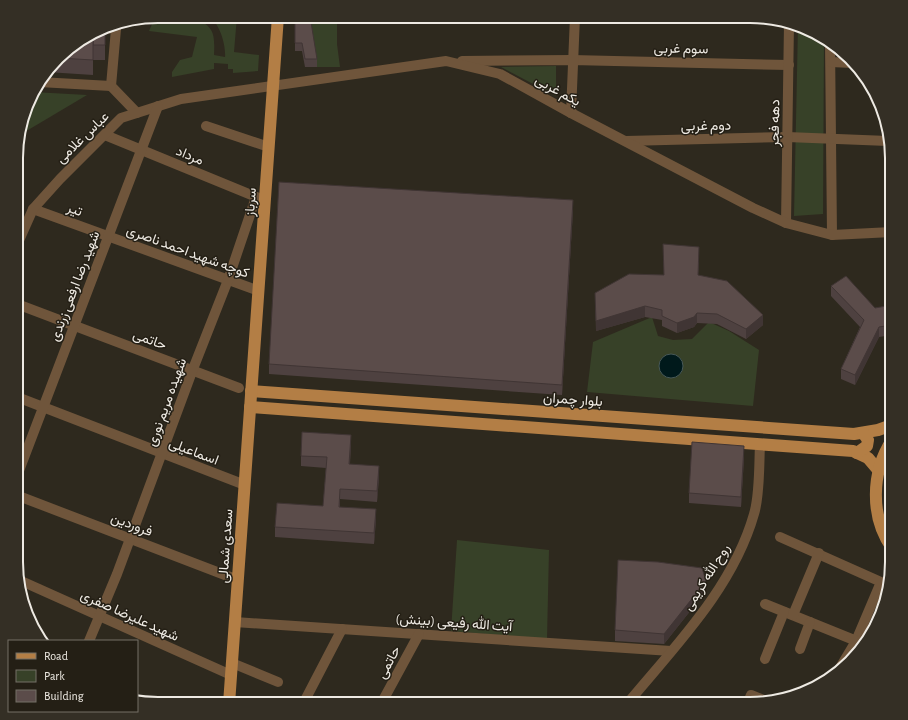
<svg xmlns="http://www.w3.org/2000/svg" width="908" height="720" font-family="'Alegreya Sans',Vazirmatn,sans-serif">
<rect width="100%" height="100%" fill="#2e291e"/>
<g fill="#374128">
<path d="M192,16C214,27 215,32 214,55L225,57C226,45 220,24 209,16H237L234,52L259,55L258,71L233,73V69H228V64L214,63V69L172,77V72L180,60L192,57L197,37L149,31L155,17Z"/>
<path d="M308,16H337V44L340,67H317Z"/>
<path d="M798,25L804,27L824,39L823,214L794,216Z"/>
<path d="M556,66V96L501,67Z"/>
<path d="M33,92L87,95L18,136Z"/>
<path d="M652,317L658,336L673,340L692,339L709,322L729,331L759,350L753,406L587,392L593,342Z"/>
<path d="M457,540L549,550L547,639L451,631Z"/>
</g>
<circle fill="#00191b" stroke="#475857" cx="671" cy="366" r="12"/>
<g fill="none" stroke-linecap="round" stroke-linejoin="round">
<g stroke="#6f553b" stroke-width="10">
<path d="M104,28L116,29L111,86L137,113"/>
<path d="M81,41L88,42V37"/>
<path d="M830,43L832,235"/>
<path d="M462,61L572,60L789,65"/>
<path d="M831,62L852,63"/>
<path d="M39,82L111,86"/>
<path d="M571,113L575,16"/>
<path d="M206,126L269,147"/>
<path d="M105,135L261,199"/>
<path d="M626,141L787,137L888,141"/>
<path d="M33,209L259,291"/>
<path d="M786,223L789,23"/>
<path d="M17,245L33,209L60,179L121,118L181,99L446,61L500,74L571,113L753,208L786,223L832,235L892,232"/>
<path d="M17,304L239,388"/>
<path d="M17,397L245,485"/>
<path d="M17,476L158,106"/>
<path d="M16,495L238,580"/>
<path d="M780,537L881,582L856,641L841,666"/>
<path d="M19,580L231,675"/>
<path d="M765,604L864,644"/>
<path d="M793,615L819,553"/>
<path d="M235,622L671,651"/>
<path d="M89,641L117,574L193,369L228,280L256,197"/>
<path d="M800,649L810,622"/>
<path d="M765,659L784,612"/>
<path d="M232,663L278,682"/>
<path d="M303,704L342,629"/>
<path d="M381,704L419,634"/>
<path d="M627,704C675,646 733,588 754,514C760,495 759,464 760,444"/>
<path d="M747,704L751,695L766,701"/>
</g>
<g stroke="#b37e45" stroke-width="12">
<path d="M251,391L854,434L878,430L892,425"/>
<path d="M250,407L853,451L868,458L879,471"/>
<path d="M857,453L867,446L868,440L863,433"/>
<path d="M892,548C870,517 871,472 892,440"/>
<path d="M229,704L278,16"/>
</g>
</g>
<g fill="#4e4140">
<path d="M295,16L317,59V67H305L302,51H295Z"/>
<path d="M105,27V60H93V75L47,72L64,51L93,41Z"/>
<path d="M573,210L562,395L269,374V364Z"/>
<path d="M699,257L698,276L763,325L746,339L717,324L697,323L694,327L677,333L662,326V320L645,317L596,331L595,293L664,275Z"/>
<path d="M831,286L875,308L892,305V335L879,337L855,385L841,379V369L860,327L831,296Z"/>
<path d="M351,445L350,464L379,477L377,502L340,499V507L376,519L374,544L275,537V527L323,506L326,468L301,466V456Z"/>
<path d="M744,457L741,507L689,503V493Z"/>
<path d="M706,591L664,644L615,641V630Z"/>
</g>
<g fill="#403534">
<path d="M573,200V210L562,395V385Z"/>
<path d="M645,306V317L596,331V321Z"/>
<path d="M697,313V323L694,327L677,333V323Z"/>
<path d="M763,315V325L746,339V329Z"/>
<path d="M879,327V337L855,385V375Z"/>
<path d="M351,435V445L349,475V464Z"/>
<path d="M744,446V457L741,507V497Z"/>
<path d="M379,466V477L377,502V491Z"/>
<path d="M376,509V519L374,544V533Z"/>
<path d="M706,581V591L664,644V634Z"/>
</g>
<g fill="#5b4c4a" stroke="#403534">
<path d="M295,16H310L317,59H305L302,43H295Z"/>
<path d="M105,27V45H93L94,34Z"/>
<path d="M83,41H93V60L59,58L64,51Z"/>
<path d="M279,182L573,200L562,385L269,364Z"/>
<path d="M663,244L699,247L698,275L727,281L763,315L746,329L717,314L697,313L694,317L677,323L662,316V310L645,306L596,321L595,293L629,274L664,275Z"/>
<path d="M846,276L875,308L892,305V325L879,327L855,375L841,369L864,320L831,286Z"/>
<path d="M302,432L351,435L349,464L379,466L377,491L340,489L339,507L376,509L374,533L275,527L277,503L323,506L327,457L301,456Z"/>
<path d="M692,442L744,446L741,497L689,493Z"/>
<path d="M618,560L658,562L702,568L706,581L664,634L615,630Z"/>
</g>
<g text-anchor="middle" stroke-width="3" stroke-linejoin="round" paint-order="stroke">
<g font-size="14" fill="#eeeae3" stroke="#241f15">
<text transform="translate(681 48) rotate(1)" y="5">سوم غربی</text>
<text transform="translate(558 90) rotate(29)" y="5">یکم غربی</text>
<text transform="translate(774 123) rotate(-89)" y="5">دهه فجر</text>
<text transform="translate(706 125) rotate(-1)" y="5">دوم غربی</text>
<text transform="translate(82 137) rotate(-44)" y="5">عباس غلامی</text>
<text transform="translate(190 155) rotate(22)" y="5">مرداد</text>
<text transform="translate(250 202) rotate(-86)" y="5">سرباز</text>
<text transform="translate(75 209) rotate(20)" y="5">تیر</text>
<text transform="translate(188 251) rotate(20)" y="5">کوچه شهید احمد ناصری</text>
<text transform="translate(74 286) rotate(-69)" y="5">شهید رضا ارفعی زرندی</text>
<text transform="translate(150 339) rotate(20)" y="5">حاتمی</text>
<text transform="translate(573 399) rotate(4)" y="5">بلوار چمران</text>
<text transform="translate(166 402) rotate(-70)" y="5">شهیده مریم نوری</text>
<text transform="translate(194 451) rotate(21)" y="5">اسماعیلی</text>
<text transform="translate(132 524) rotate(21)" y="5">فروردین</text>
<text transform="translate(225 546) rotate(-86)" y="5">سعدی شمالی</text>
<text transform="translate(706 577) rotate(-58)" y="5">روح الله کریمی</text>
<text transform="translate(130 615) rotate(24)" y="5">شهید علیرضا صفری</text>
<text transform="translate(454 622) rotate(4)" y="5">آیت الله رفیعی (بینش)</text>
<text transform="translate(388 662) rotate(-62)" y="5">حاتمی</text>
</g>
</g>
<path d="M0 0H908V720H0ZM158 23H750A135 135 0 0 1 885 158V562A135 135 0 0 1 750 697H158A135 135 0 0 1 23 562V158A135 135 0 0 1 158 23Z" fill="#342f25" fill-rule="evenodd"/>
<path fill="none" stroke="#eeeae3" stroke-width="2" d="M158 23H750A135 135 0 0 1 885 158V562A135 135 0 0 1 750 697H158A135 135 0 0 1 23 562V158A135 135 0 0 1 158 23Z"/>
<rect x="8" y="640" width="130" height="72" fill="#241f15" stroke="#757067"/>
<rect x="16" y="653" width="20" height="6" fill="#b37e45" stroke="#757067"/>
<text x="44" y="660" font-size="12" fill="#eeeae3">Road</text>
<rect x="16" y="670" width="20" height="12" fill="#374128" stroke="#757067"/>
<text x="44" y="680" font-size="12" fill="#eeeae3">Park</text>
<rect x="16" y="690" width="20" height="12" fill="#5b4c4a" stroke="#757067"/>
<text x="44" y="700" font-size="12" fill="#eeeae3">Building</text>
</svg>
